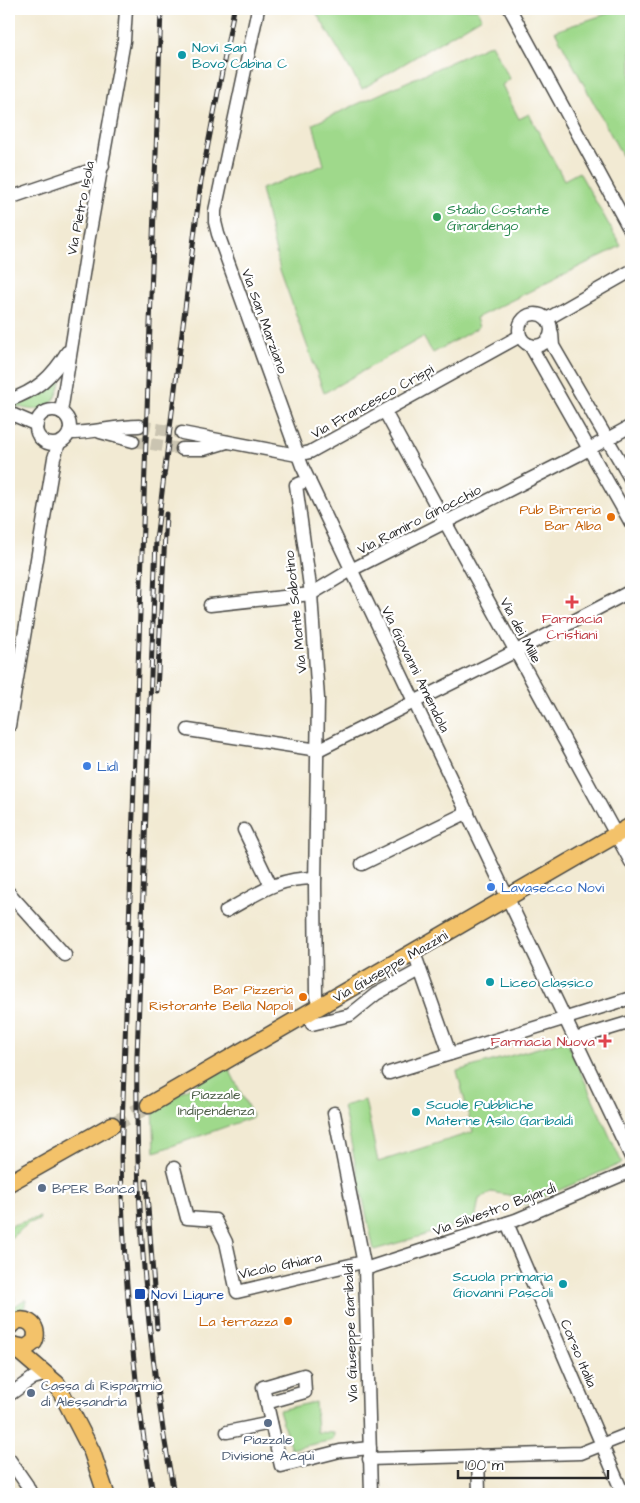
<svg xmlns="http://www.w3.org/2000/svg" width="640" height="1503" font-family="'Architects Daughter',sans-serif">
<rect width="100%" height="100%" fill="#fff"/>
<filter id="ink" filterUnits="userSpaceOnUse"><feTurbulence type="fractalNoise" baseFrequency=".02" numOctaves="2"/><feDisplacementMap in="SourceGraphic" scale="10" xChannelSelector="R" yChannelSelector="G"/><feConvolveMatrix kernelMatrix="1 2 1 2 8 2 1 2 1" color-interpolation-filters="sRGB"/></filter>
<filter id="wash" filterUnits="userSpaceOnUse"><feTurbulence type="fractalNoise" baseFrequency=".0096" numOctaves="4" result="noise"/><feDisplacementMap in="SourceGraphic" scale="20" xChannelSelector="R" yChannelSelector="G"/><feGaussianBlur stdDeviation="1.12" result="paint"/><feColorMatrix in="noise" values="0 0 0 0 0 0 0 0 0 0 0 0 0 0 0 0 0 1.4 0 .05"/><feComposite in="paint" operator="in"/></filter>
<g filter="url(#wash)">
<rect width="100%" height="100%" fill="#f2ead3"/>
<g fill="#9fd98b" stroke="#65825b">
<path d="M314,9H477L482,17L362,89Z"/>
<path d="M621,9H631V172L555,31Z"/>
<path d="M491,44L510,79L502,85L519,119L529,114L564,180L579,172L621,246L476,318L479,327L433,353L423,337L324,393L280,270L261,189L324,165L313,124Z"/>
<path d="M54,380L61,382C56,409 40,414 16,406L15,403L40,392Z"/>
<path d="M566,1040L622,1163L525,1205L514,1196L491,1192L479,1199L475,1220L374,1250L343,1106L365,1100L378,1162L473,1132L457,1071Z"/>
<path d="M228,1067L253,1117L155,1152L153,1107Z"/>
<path d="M40,1217L39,1220L29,1223L9,1239V1226Z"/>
<path d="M12,1284L15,1301L11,1305L9,1302V1285Z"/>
<path d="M24,1300H26L24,1310L14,1315L10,1309Z"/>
<path d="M315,1402L317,1432L334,1433L333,1440L291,1449L279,1410Z"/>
</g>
</g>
<g filter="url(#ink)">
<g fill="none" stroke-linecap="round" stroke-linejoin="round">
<g stroke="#cac4b1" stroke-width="12" stroke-dasharray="12 6" stroke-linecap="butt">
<path d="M139,426L182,433"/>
<path d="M133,441L182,449"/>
</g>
<path stroke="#cac4b1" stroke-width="16" stroke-dasharray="16 8" stroke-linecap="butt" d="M112,1125L149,1105"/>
<defs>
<g id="minor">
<path d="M258,9L215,211V222L218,234L302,466L631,1157"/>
<path d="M510,9L631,232"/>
<path d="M9,198L103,166"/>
<circle cx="535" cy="330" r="16"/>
<path d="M547,319L631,271"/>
<path d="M552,333L553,346L631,480"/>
<path d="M530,345L631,523"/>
<path d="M9,400C36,391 52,377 67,352"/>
<circle cx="53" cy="427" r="17"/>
<path d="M61,412L89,237L124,41L126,9"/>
<path d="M385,412L631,862"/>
<path d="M9,413L37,425"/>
<path d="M100,432L133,441"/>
<path d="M69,433C95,433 114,426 139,426"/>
<path d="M182,433L297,455L310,452L520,336"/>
<path d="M182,449H204L227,442"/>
<path d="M309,480L296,485L311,594L318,699L315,885L316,997L321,1006"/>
<path d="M210,605L311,594L351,570L578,455L631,426"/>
<path d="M9,726L54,458L59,443"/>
<path d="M188,730L318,750L528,645L631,591"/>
<path d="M244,830L271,886"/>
<path d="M362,864L468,812"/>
<path d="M9,893L65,955"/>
<path d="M226,911C259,893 277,878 315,878"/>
<path d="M417,961L450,1054"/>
<path d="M310,1012L312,1024L350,1015L376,994L420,970"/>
<path d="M575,1039L631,1022"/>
<path d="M389,1073L631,998"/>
<path d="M334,1113L365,1269L371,1494"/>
<path d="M174,1168L187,1218L215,1220L226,1242L237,1292L363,1262"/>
<path d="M507,1223L623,1494"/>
<path d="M365,1269L516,1220L631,1171"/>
<path d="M9,1395L33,1378L44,1375"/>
<path d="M266,1403L305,1392L304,1375L263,1387L281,1466L340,1451L370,1448"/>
<path d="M227,1432L271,1423"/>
<path d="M478,1455L479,1494"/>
<path d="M9,1459L27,1485L31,1494"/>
<path d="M369,1459L581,1453L631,1433"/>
</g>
<g id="major">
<path d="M149,1105L631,826"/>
<path d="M9,1183L112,1125"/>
<path d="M9,1327C21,1312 42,1324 34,1342L26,1348L12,1345"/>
<path d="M15,1348L57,1384L92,1452L106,1494"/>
</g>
</defs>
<use href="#minor" stroke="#494844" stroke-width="15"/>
<use href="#major" stroke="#494844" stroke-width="19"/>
<use href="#minor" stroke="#fff" stroke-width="12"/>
<use href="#major" stroke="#f3c26a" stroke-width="16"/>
<defs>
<g id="rail">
<path d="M157,691L166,514"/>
<path d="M146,1181L157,1328"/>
<path d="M153,1494C133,1382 123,1271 121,1157L161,9"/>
<path d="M174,1494C147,1350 135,1203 137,1056L156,540L201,181L234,9"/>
</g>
</defs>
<use href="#rail" stroke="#2b2b2b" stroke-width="5"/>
<use href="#rail" stroke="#fff" stroke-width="3" stroke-dasharray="9" stroke-linecap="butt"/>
</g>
</g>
<g fill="#0f9aa8" stroke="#fff" stroke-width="2">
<circle cx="182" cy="55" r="5"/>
<circle cx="490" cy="982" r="5"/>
<circle cx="416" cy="1112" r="5"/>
<circle cx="563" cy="1284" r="5"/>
</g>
<circle fill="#2e9e5b" stroke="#fff" stroke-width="2" cx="437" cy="217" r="5"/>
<g fill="#e8710a" stroke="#fff" stroke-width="2">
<circle cx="611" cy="517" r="5"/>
<circle cx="303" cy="997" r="5"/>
<circle cx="288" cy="1321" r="5"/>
</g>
<g fill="#e0444e" stroke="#fff" stroke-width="2">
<path d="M569.5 594.5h5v5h5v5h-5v5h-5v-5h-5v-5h5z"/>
<path d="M602.5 1033.5h5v5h5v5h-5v5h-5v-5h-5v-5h5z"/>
</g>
<g fill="#3f7fe0" stroke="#fff" stroke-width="2">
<circle cx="87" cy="766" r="5"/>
<circle cx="491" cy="887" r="5"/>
</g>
<g fill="#5c6f8a" stroke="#fff" stroke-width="2">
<circle cx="42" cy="1188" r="5"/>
<circle cx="31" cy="1393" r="5"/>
<circle cx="268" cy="1423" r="5"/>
</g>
<rect fill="#1a4fb4" stroke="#fff" stroke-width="2" x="134" y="1288" width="12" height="12" rx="2.5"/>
<g text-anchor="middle" stroke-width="4.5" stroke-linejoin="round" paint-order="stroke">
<g font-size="14" fill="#0d838f" stroke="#fff" text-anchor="start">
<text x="192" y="52">Novi San<tspan x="192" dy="16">Bovo Cabina C</tspan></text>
<text x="500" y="987">Liceo classico</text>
<text x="426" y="1109">Scuole Pubbliche<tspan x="426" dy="16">Materne Asilo Garibaldi</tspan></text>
<text x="553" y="1281" text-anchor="end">Scuola primaria<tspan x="553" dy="16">Giovanni Pascoli</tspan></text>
</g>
<g font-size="14" fill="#2b2b2b" stroke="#fff">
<text transform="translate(80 208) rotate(-79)" y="5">Via Pietro Isola</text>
<text transform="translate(265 321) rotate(70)" y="5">Via San Marziano</text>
<text transform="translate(372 401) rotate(-29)" y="5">Via Francesco Crispi</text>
<text transform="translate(419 519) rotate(-27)" y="5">Via Ramiro Ginocchio</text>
<text transform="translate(295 612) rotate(-96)" y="5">Via Monte Sabotino</text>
<text transform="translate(521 630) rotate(62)" y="5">Via dei Mille</text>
<text transform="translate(416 669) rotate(64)" y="5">Via Giovanni Amendola</text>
<text transform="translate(390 966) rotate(-30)" y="5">Via Giuseppe Mazzini</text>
<text transform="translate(494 1209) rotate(-20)" y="5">Via Silvestro Bajardi</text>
<text transform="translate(280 1265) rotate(-12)" y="5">Vicolo Ghiara</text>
<text transform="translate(350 1333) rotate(-92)" y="5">Via Giuseppe Garibaldi</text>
<text transform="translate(579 1353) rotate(67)" y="5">Corso Italia</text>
</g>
<g font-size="14" fill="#27864d" stroke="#fff" text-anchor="start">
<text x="447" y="214">Stadio Costante<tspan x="447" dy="16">Girardengo</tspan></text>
</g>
<g font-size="14" fill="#c56008" stroke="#fff" text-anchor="end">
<text x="601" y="514">Pub Birreria<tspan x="601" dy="16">Bar Alba</tspan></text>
<text x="293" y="994">Bar Pizzeria<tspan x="293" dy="16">Ristorante Bella Napoli</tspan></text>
<text x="278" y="1326">La terrazza</text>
</g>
<g font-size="14" fill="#be3a42" stroke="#fff">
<text x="572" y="623">Farmacia<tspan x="572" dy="16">Cristiani</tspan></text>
<text x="595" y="1046" text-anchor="end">Farmacia Nuova</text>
</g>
<g font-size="14" fill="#366cbe" stroke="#fff" text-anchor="start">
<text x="97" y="771">Lidl</text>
<text x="501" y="892">Lavasecco Novi</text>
</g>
<g font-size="14" fill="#4e5f48" stroke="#fff">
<text x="216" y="1099">Piazzale<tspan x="216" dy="16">Indipendenza</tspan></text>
</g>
<g font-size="14" fill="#4e5e75" stroke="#fff" text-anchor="start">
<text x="52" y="1193">BPER Banca</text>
<text x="41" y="1390">Cassa di Risparmio<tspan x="41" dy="16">di Alessandria</tspan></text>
<text x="268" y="1444" text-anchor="middle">Piazzale<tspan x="268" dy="16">Divisione Acqui</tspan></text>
</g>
<g font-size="14" fill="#164399" stroke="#fff" text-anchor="start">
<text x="151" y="1299">Novi Ligure</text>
</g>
</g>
<rect width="640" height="1503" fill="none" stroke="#fff" stroke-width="30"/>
<path d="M458 1470v8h150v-8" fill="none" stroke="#2b2b2b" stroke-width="2.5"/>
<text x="465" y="1470" font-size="15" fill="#2b2b2b" stroke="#ffffff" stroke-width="4" paint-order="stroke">100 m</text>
</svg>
